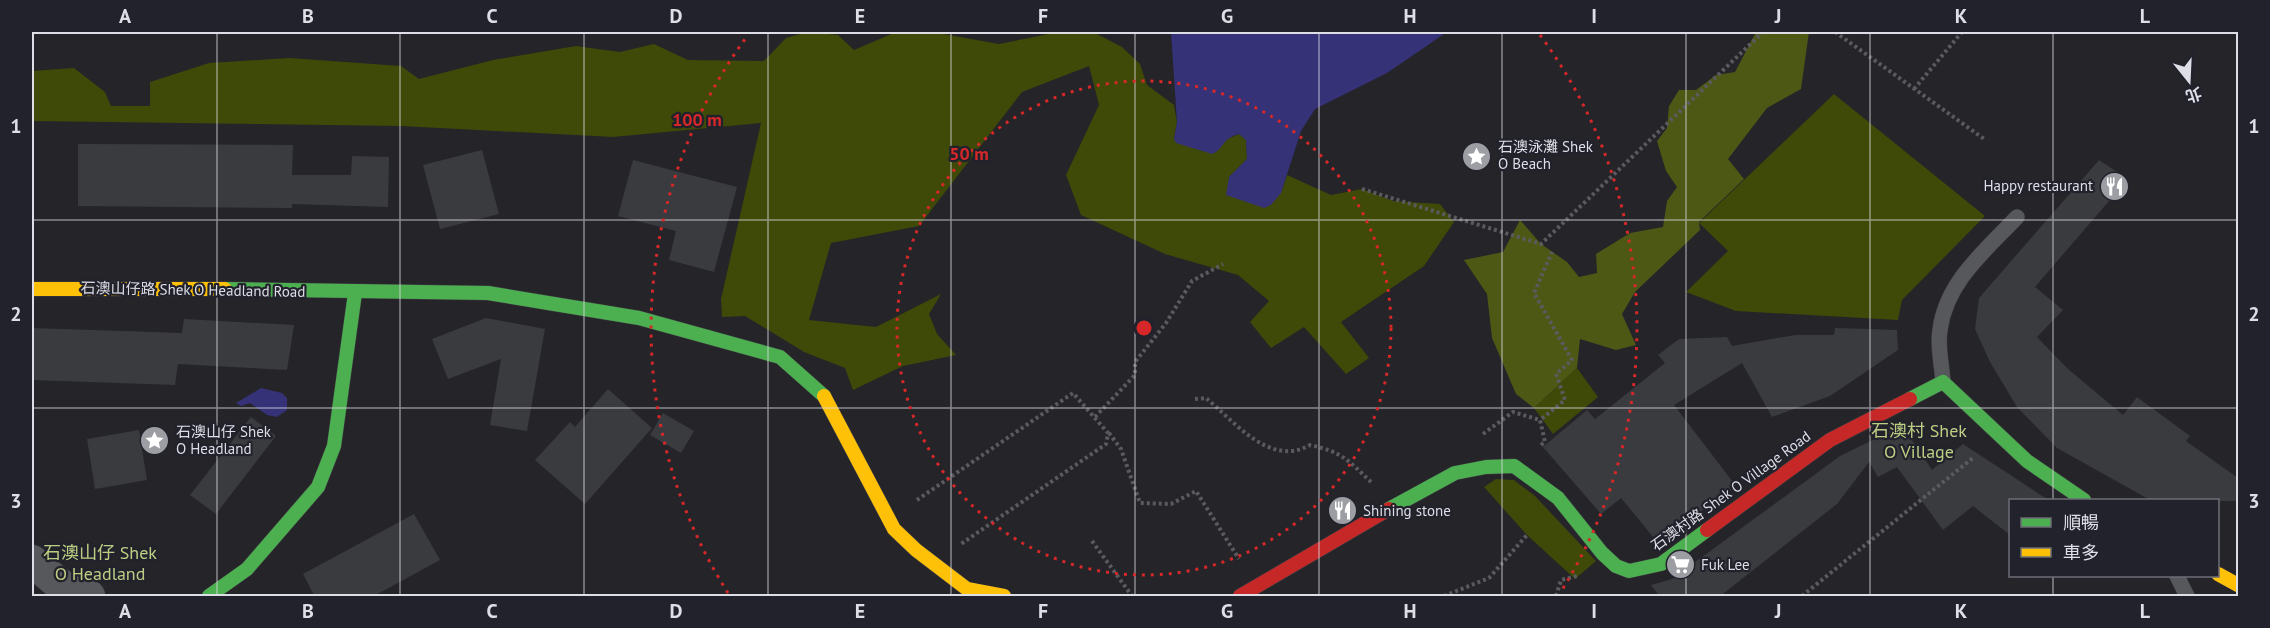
<svg xmlns="http://www.w3.org/2000/svg" width="2270" height="628" font-family="'PT Sans','Noto Sans TC',sans-serif">
<rect width="100%" height="100%" fill="#242429"/>
<g fill="#3f4908">
<path d="M807,32L838,35L854,50L896,32L938,33L999,44L1059,32H1093L1122,47L1140,64L1147,85L1174,105L1177,122L1174,138L1216,152L1225,140L1239,134L1246,140L1247,159L1229,177L1281,193L1287,175L1331,195L1362,189L1393,201L1440,204L1454,222L1424,266L1341,322L1369,358L1346,374L1304,327L1271,348L1250,322L1269,301L1238,275L1165,254L1081,215L1066,175L1099,105L1089,66L1022,92L919,226L831,243L809,320L876,327L941,294L929,314L937,334L956,355L903,366L853,390L845,368L804,352L745,316L722,317L721,299L761,123L613,137L401,126L32,121V71L74,68L105,92L111,106H150V82L209,63L290,58L401,66L419,79L493,60L576,46L620,52L654,44L688,60L764,61L786,38Z"/>
<path d="M1834,94L1985,216L1902,300L1898,320L1736,311L1686,292L1728,251L1699,223Z"/>
<path d="M1577,368L1598,397L1553,434L1534,408Z"/>
<path d="M1496,479L1514,480L1535,496L1596,561L1575,579L1527,535L1484,487Z"/>
</g>
<path fill="#4d5815" d="M1756,32H1809L1801,89L1767,108L1728,159L1744,179L1699,222L1700,230L1635,292L1622,314L1636,345L1616,350L1580,339L1577,368L1534,408L1516,394L1492,338L1487,294L1464,260L1503,252L1520,220L1541,244L1567,262L1579,277L1597,273L1596,254L1630,233L1663,227L1667,201L1677,187L1666,171L1657,141L1667,128L1669,106L1679,90H1696L1716,75L1735,72Z"/>
<g fill="#353277">
<path d="M1171,32H1447L1387,73L1315,109L1301,131L1281,193L1271,205L1264,208L1226,195L1229,177L1247,159L1246,140L1239,134C1221,139 1224,149 1212,154L1176,143L1174,139L1177,122Z"/>
<path d="M261,388L282,393L287,398V410L277,417L267,415L250,403L241,406L236,403Z"/>
</g>
<g fill="#3a3b3f">
<path d="M78,144L293,145L292,175H351L352,156L389,157L388,207L292,204V208L78,206Z"/>
<path d="M482,150L499,214L440,229L423,165Z"/>
<path d="M633,160L737,187L714,272L669,260L676,231L618,216Z"/>
<path d="M2099,160L2128,179L2035,287L2063,310L2037,337L2068,369L2123,415L2137,397L2190,436L2186,441L2238,478V501H2152L2057,448L2017,407L1990,362L1975,329L1979,298Z"/>
<path d="M486,318L545,329L527,431L490,425L501,359L448,379L432,339Z"/>
<path d="M184,319L294,325L287,370L178,364L175,385L32,380V328L182,333Z"/>
<path d="M1835,328L1897,330L1898,350L1830,396L1772,417L1742,363L1674,405L1736,486L1658,543L1621,498L1601,514L1543,447L1587,410L1595,419L1665,363L1658,355L1679,339L1727,337L1735,351L1732,346L1795,335H1834Z"/>
<path d="M608,389L652,428L585,504L535,460L570,422L575,427Z"/>
<path d="M663,413L694,431L681,453L650,435Z"/>
<path d="M251,417L276,436L216,514L190,495Z"/>
<path d="M139,430L147,480L95,489L87,439Z"/>
<path d="M1893,430L1912,440L1932,470L1963,444L2050,501H2010V535L1973,506L1943,530L1897,467L1878,477L1869,462L1837,504L1719,597H1660L1651,585L1672,579L1840,456Z"/>
<path d="M414,514L440,560L372,597H315L303,574Z"/>
</g>
<g fill="none" stroke-linecap="round" stroke-linejoin="round">
<defs>
<g id="lane">
<path d="M1943,382C1942,365 1937,346 1940,330C1946,282 1985,251 2017,217"/>
<path d="M2177,576L2187,596"/>
</g>
<path id="street" d="M32,561L63,587L89,596"/>
<g id="fast">
<path d="M225,289L488,293L639,318L780,357L824,396"/>
<path d="M1910,399L1943,382L2027,461L2084,500"/>
<path d="M1389,509L1455,473L1486,467L1514,466L1558,498L1602,553L1616,566L1629,571L1661,564L1707,530"/>
<path d="M209,596L247,569L318,487L334,446L355,293"/>
</g>
<g id="slow">
<path d="M32,289H225"/>
<path d="M824,396L894,529L916,550L967,589L1004,596"/>
<path d="M2218,574L2238,585"/>
</g>
<g id="jam">
<path d="M1707,530L1830,440L1910,399"/>
<path d="M1240,596L1389,509"/>
</g>
</defs>
<use href="#lane" stroke="#404044" stroke-width="16"/>
<use href="#street" stroke="#404044" stroke-width="33"/>
<use href="#fast" stroke="#404044" stroke-width="15"/>
<use href="#slow" stroke="#404044" stroke-width="15"/>
<use href="#jam" stroke="#404044" stroke-width="15"/>
<g stroke="#5b5b5f" stroke-width="4" stroke-dasharray="3 3" stroke-linecap="butt">
<path d="M1835,32L1984,139"/>
<path d="M1914,89L1962,32"/>
<path d="M1362,189L1541,244L1763,32"/>
<path d="M1195,399L1206,398C1234,421 1270,468 1310,445C1342,452 1348,460 1371,482"/>
<path d="M1095,417L1135,375V362L1166,323L1192,281L1223,264"/>
<path d="M1109,433L1121,449L1140,503L1171,504L1196,491L1239,559"/>
<path d="M1483,434L1513,412L1540,420"/>
<path d="M1541,445L1545,442L1540,420L1565,400L1556,374L1572,360L1534,293L1552,252"/>
<path d="M917,500L1073,393L1108,433L1106,444L961,544"/>
<path d="M1092,541L1132,596"/>
<path d="M1444,596L1489,578L1527,535"/>
<path d="M1556,596L1561,580L1577,576"/>
<path d="M1802,596L1974,457"/>
</g>
<use href="#lane" stroke="#57585c" stroke-width="15"/>
<use href="#street" stroke="#57585c" stroke-width="32"/>
<use href="#fast" stroke="#4caf50" stroke-width="14"/>
<use href="#slow" stroke="#ffc107" stroke-width="14"/>
<use href="#jam" stroke="#c62828" stroke-width="14"/>
</g>
<path fill="none" stroke="#dedfe6" stroke-width="1.5" stroke-opacity="0.55" d="M217,32V596M400,32V596M584,32V596M768,32V596M951,32V596M1135,32V596M1319,32V596M1502,32V596M1686,32V596M1870,32V596M2053,32V500M32,220H2238M32,408H2238M2053,576V596"/>
<g fill="none" stroke="#d62828" stroke-width="3" stroke-dasharray="3 6">
<circle cx="1144" cy="328" r="247"/>
<path d="M728 593A493 493 0 0 1 748 35M1540 35A493 493 0 0 1 1560 593"/>
</g>
<defs>
<symbol id="sight-disc" viewBox="-11 -11 22 22"><circle r="9.5" fill="#9d9ea4" stroke="#21222c"/><path d="M0-6L1.8-2.2L6-1.7L2.9 1.2L3.7 5.4L0 3.3L-3.7 5.4L-2.9 1.2L-6-1.7L-1.8-2.2Z" fill="#fff"/></symbol>
<symbol id="restaurant-disc" viewBox="-11 -11 22 22"><circle r="9.5" fill="#9d9ea4" stroke="#21222c"/><path d="M-5-6h1v4h1v-4h1v4h1v-4h1v5L-1.5 .5V6h-2V.5L-5-1ZM5-6V6H3V1.5H1.5Q1.5-4 5-6Z" fill="#fff"/></symbol>
<symbol id="supermarket-disc" viewBox="-11 -11 22 22"><circle r="9.5" fill="#9d9ea4" stroke="#21222c"/><path d="M-6-5.5h2.5l.6 2H6L4.5 2H-2.5L-4.4-4H-6ZM-1.5 3.2a1.3 1.3 0 1 0 .1 0ZM3 3.2a1.3 1.3 0 1 0 .1 0Z" fill="#fff"/></symbol>
</defs>
<g fill-rule="evenodd">
<use href="#sight-disc" x="1460" y="140" width="33" height="33"/>
<use href="#restaurant-disc" x="2098" y="170" width="33" height="33"/>
<use href="#sight-disc" x="138" y="424" width="33" height="33"/>
<use href="#restaurant-disc" x="1326" y="494" width="33" height="33"/>
<use href="#supermarket-disc" x="1664" y="548" width="33" height="33"/>
</g>
<g text-anchor="middle" stroke-width="4.5" stroke-linejoin="round" paint-order="stroke">
<g font-size="15" fill="#dedfe6" stroke="#21222c" text-anchor="start">
<text x="1498" y="152">石澳泳灘 Shek<tspan x="1498" dy="17">O Beach</tspan></text>
<text x="2093" y="191" text-anchor="end">Happy restaurant</text>
<text x="176" y="437">石澳山仔 Shek<tspan x="176" dy="17">O Headland</tspan></text>
<text x="1363" y="516">Shining stone</text>
<text x="1701" y="570">Fuk Lee</text>
</g>
<g font-size="15" fill="#dedfe6" stroke="#21222c">
<text transform="translate(193 290) rotate(1)" y="5">石澳山仔路 Shek O Headland Road</text>
<text transform="translate(1731 491) rotate(-36)" y="5">石澳村路 Shek O Village Road</text>
</g>
<g font-size="18" fill="#bdce83" stroke="#21222c">
<text x="1919" y="437">石澳村 Shek<tspan x="1919" dy="21">O Village</tspan></text>
<text x="100" y="559">石澳山仔 Shek<tspan x="100" dy="21">O Headland</tspan></text>
</g>
</g>
<circle cx="1144" cy="328" r="9" fill="#d62828" stroke="#21222c" stroke-width="3"/>
<g font-size="18" text-anchor="middle" font-weight="bold" fill="#d62828" stroke="#21222c" stroke-width="4.5" stroke-linejoin="round" paint-order="stroke">
<text x="697" y="126">100 m</text>
<text x="969" y="160">50 m</text>
</g>
<rect width="2270" height="628" fill="none" stroke="#21222c" stroke-width="66"/>
<rect x="2009" y="499" width="210" height="78" fill="#21222c" stroke="#6d6e76" stroke-width="1.5"/>
<rect x="2021" y="518" width="30" height="9" fill="#4caf50" stroke="#6d6e76" stroke-width="1.5"/>
<text x="2063" y="529" font-size="18" fill="#dedfe6">順暢</text>
<rect x="2021" y="548" width="30" height="9" fill="#ffc107" stroke="#6d6e76" stroke-width="1.5"/>
<text x="2063" y="559" font-size="18" fill="#dedfe6">車多</text>
<g transform="translate(2189 81) rotate(162)" stroke="#21222c" stroke-width="4.5" paint-order="stroke">
<path d="M0-4.5L10 22L0 15L-10 22Z" fill="#dedfe6"/>
<text y="-9" font-size="16" font-weight="bold" text-anchor="middle" fill="#dedfe6">北</text>
</g>
<rect x="33" y="33" width="2204" height="562" fill="none" stroke="#dedfe6" stroke-width="2"/>
<g font-size="20" text-anchor="middle" font-weight="bold" fill="#dedfe6">
<text x="125" y="23">A</text>
<text x="308" y="23">B</text>
<text x="492" y="23">C</text>
<text x="676" y="23">D</text>
<text x="860" y="23">E</text>
<text x="1043" y="23">F</text>
<text x="1227" y="23">G</text>
<text x="1410" y="23">H</text>
<text x="1594" y="23">I</text>
<text x="1778" y="23">J</text>
<text x="1961" y="23">K</text>
<text x="2145" y="23">L</text>
<text x="16" y="133">1</text>
<text x="2254" y="133">1</text>
<text x="16" y="321">2</text>
<text x="2254" y="321">2</text>
<text x="16" y="508">3</text>
<text x="2254" y="508">3</text>
<text x="125" y="618">A</text>
<text x="308" y="618">B</text>
<text x="492" y="618">C</text>
<text x="676" y="618">D</text>
<text x="860" y="618">E</text>
<text x="1043" y="618">F</text>
<text x="1227" y="618">G</text>
<text x="1410" y="618">H</text>
<text x="1594" y="618">I</text>
<text x="1778" y="618">J</text>
<text x="1961" y="618">K</text>
<text x="2145" y="618">L</text>
</g>
</svg>
